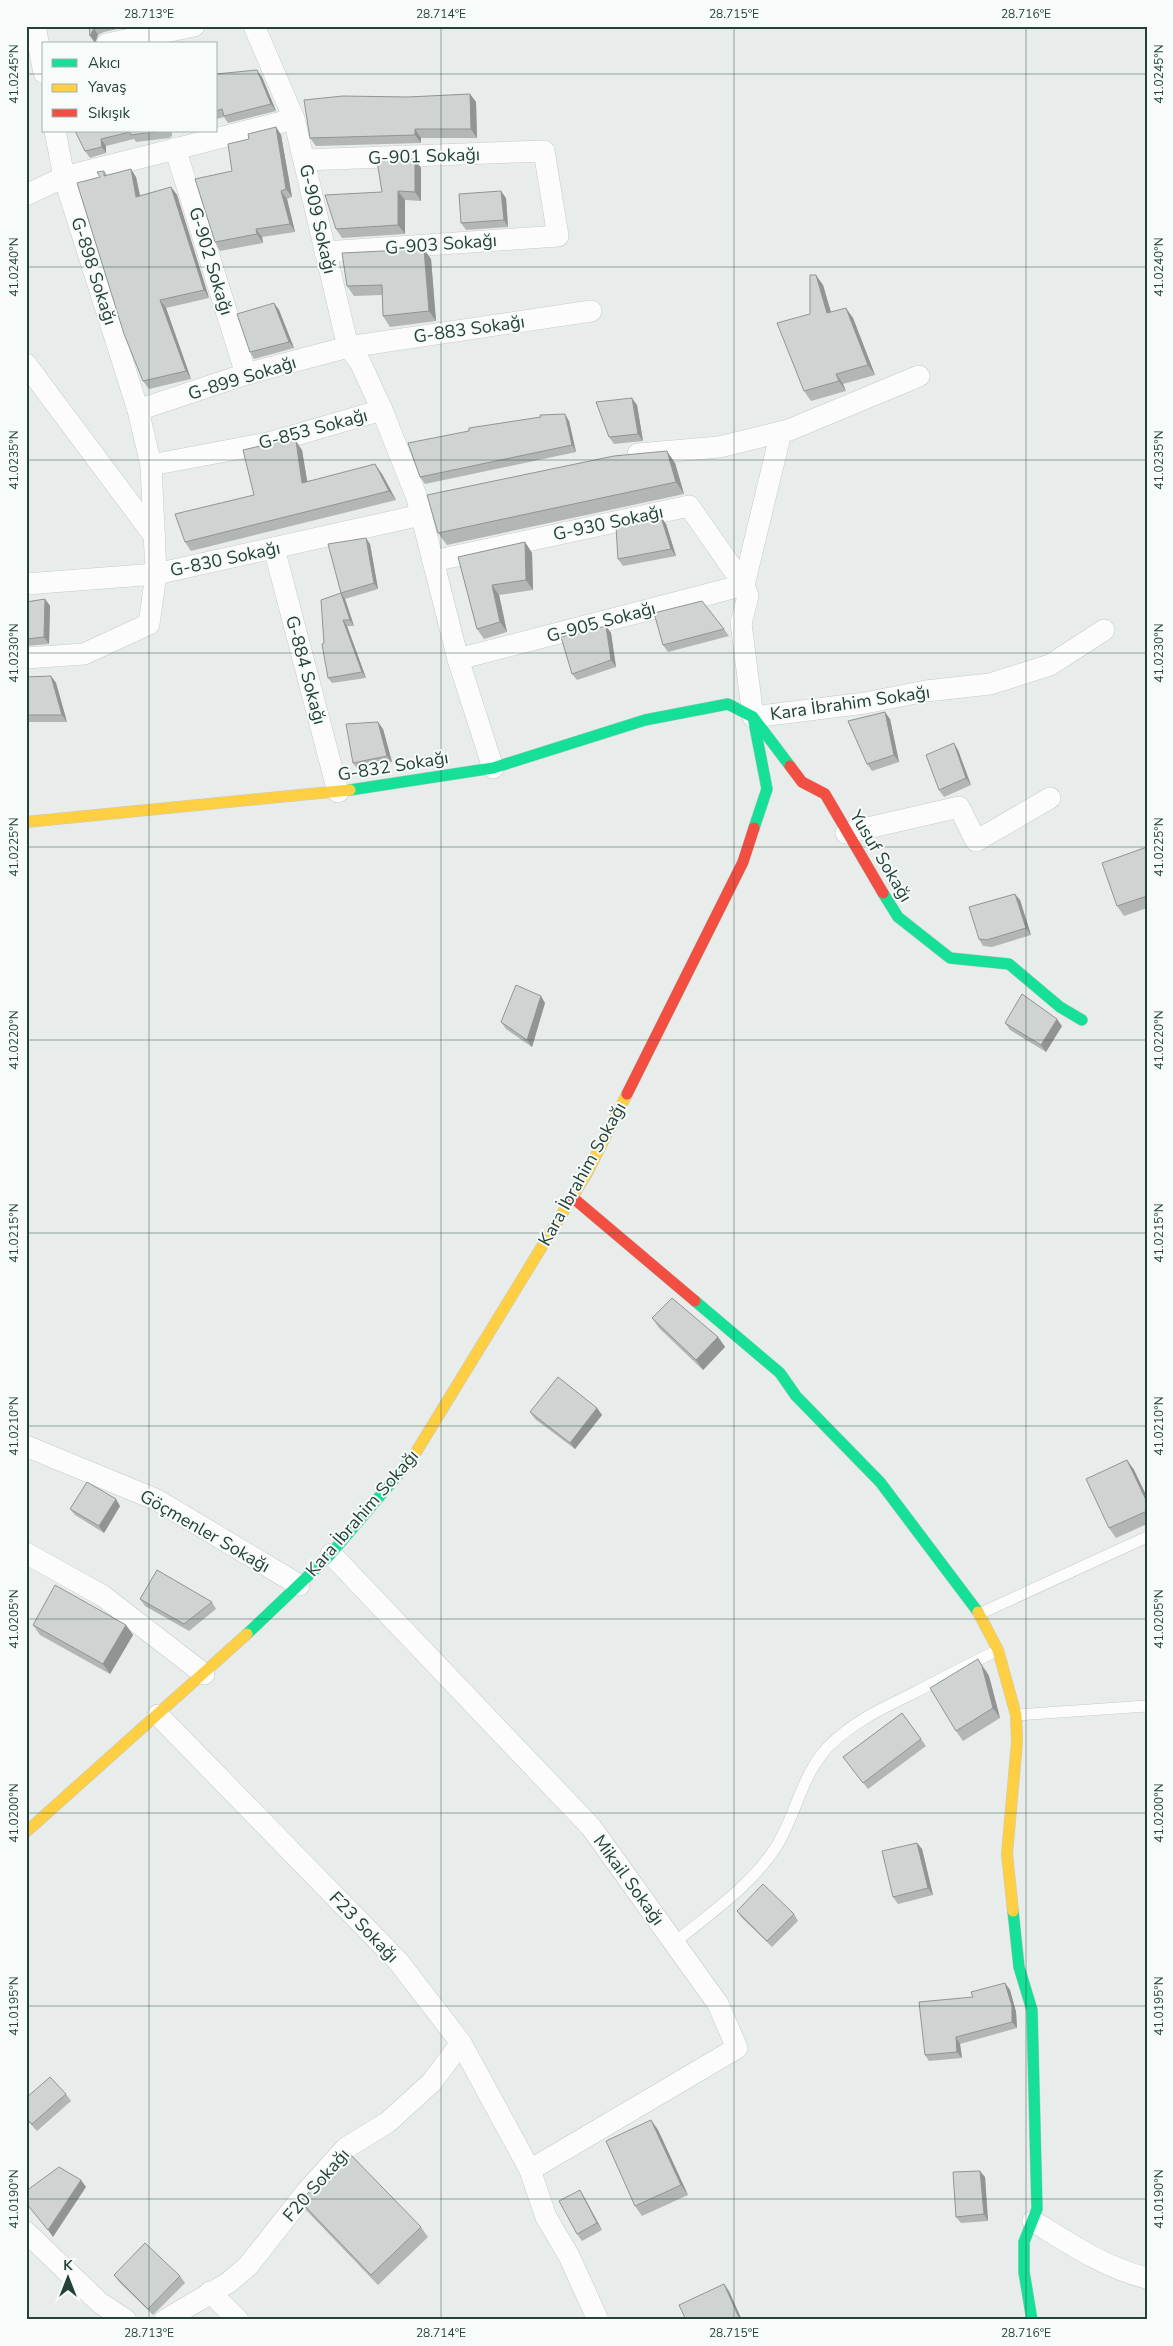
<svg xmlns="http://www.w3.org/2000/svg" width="1173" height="2346" font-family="'Nunito Sans',sans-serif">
<rect width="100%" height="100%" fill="#e8edeb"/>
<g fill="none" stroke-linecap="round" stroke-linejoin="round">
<defs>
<g id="lane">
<path d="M979,1614L1147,1537"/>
<path d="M1016,1715L1147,1706"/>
<path d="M674,1943C709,1914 751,1886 776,1847C796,1815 801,1776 828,1747C852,1722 883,1708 914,1693C942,1678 970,1664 998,1650"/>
</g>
<g id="street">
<path d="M35,26L44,73"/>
<path d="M254,26L294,119L348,347L360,362L382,410"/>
<path d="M107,44L194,26"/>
<path d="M175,148L246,374"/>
<path d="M304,160L544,151L558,236L325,252"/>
<path d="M26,195L64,177L294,119"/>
<path d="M26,364L155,537"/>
<path d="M138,410L246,374L348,347L591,311"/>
<path d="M781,432L744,585L748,596L741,623L753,717L865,703L926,691L990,684L1050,665L1104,630"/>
<path d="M638,454L719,447L789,430L919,376"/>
<path d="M151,465L268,443L382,410L417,498L458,659L493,768"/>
<path d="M274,548L338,792"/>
<path d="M433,561L689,506L744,585L458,659"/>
<path d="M26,584L156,574L421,515"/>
<path d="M26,658L84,654L149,624L156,574L151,465L138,410L64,177L55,131"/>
<path d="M846,833L959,807L976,841L1050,798"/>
<path d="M26,1446L157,1500L299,1585"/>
<path d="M26,1553L103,1596L204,1674"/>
<path d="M331,1554L591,1827L718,2004L737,2048L530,2170"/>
<path d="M158,1715L398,1961L461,2043L530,2170L546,2217L569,2256L598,2320"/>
<path d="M1033,2221C1069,2243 1105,2268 1147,2278"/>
<path d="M26,2232L100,2303L126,2320"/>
<path d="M210,2292L238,2320"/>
<path d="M165,2320L228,2283L248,2266L307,2191L346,2148L388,2122L432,2082L461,2043"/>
</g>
<g id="fast">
<path d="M753,717L767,789L754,828"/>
<path d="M350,790L493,768L645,720L728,704L753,717L790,766"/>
<path d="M883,893L898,917L950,958L1009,964L1060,1007L1082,1020"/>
<path d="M695,1301L780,1373L796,1396L880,1482L978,1612"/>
<path d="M247,1634L329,1556L413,1457"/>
<path d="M1013,1911L1019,1967L1032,2010L1037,2209L1024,2242V2272L1032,2320"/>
</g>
<g id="slow">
<path d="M26,822L350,790"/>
<path d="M413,1457L587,1173L627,1094"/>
<path d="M978,1612L998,1650L1016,1715L1017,1742L1007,1854L1013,1911"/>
<path d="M26,1832L247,1634"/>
</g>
<g id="jam">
<path d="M790,766L802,782L825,794L883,893"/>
<path d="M627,1094L743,862L754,828"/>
<path d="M572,1197L695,1301"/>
</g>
</defs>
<use href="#lane" stroke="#c5cac8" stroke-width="12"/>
<use href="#street" stroke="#c5cac8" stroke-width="22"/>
<use href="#fast" stroke="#c3cbc8" stroke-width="12"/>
<use href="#slow" stroke="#c3cbc8" stroke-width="12"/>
<use href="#jam" stroke="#c3cbc8" stroke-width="12"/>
<use href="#lane" stroke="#fcfcfc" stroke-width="11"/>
<use href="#street" stroke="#fcfcfc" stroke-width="21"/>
<use href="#fast" stroke="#16e098" stroke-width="11"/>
<use href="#slow" stroke="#ffcf43" stroke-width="11"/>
<use href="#jam" stroke="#f24e42" stroke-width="11"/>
</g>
<g fill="#b2b6b5">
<path d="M89,26H130L104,32L98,35L95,43Z"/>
<path d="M216,74L262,77L276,111L228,123L224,117L216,119Z"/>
<path d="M470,94L476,102L477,138H421V143L316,146L310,138L408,97Z"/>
<path d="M276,127L281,135L292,197L287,199L295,232L262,237L263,243L220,251L215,242L232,171L249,139Z"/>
<path d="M75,131H172V136L169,138L136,142L134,139L106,146V153L90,158L85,151Z"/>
<path d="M421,168V201L405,200V234L342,238L336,229L382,192Z"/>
<path d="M104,171L107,175L136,177L140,196L171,187L177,195L209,298L166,308L191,379L149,389L143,381L100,177Z"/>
<path d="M506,198L508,227L466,230L461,223Z"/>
<path d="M431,259L436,321L390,327L383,316L382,295L354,296L347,286Z"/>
<path d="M823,285L831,312L853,318L875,375L843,384L846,391L811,401L804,391L810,314Z"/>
<path d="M274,303L279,310L294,348L254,359L250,352Z"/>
<path d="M637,405L643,441L614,444L609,437Z"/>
<path d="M569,421L576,452L425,484L420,477Z"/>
<path d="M302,450L307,481L382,474L396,500L191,551L185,542L254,495Z"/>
<path d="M675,463L684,494L447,545L438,533Z"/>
<path d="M661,517L666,524L676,556L623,566L618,559Z"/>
<path d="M525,542L532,553L533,590L499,595L507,632L484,639L477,629L458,557Z"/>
<path d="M370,544L378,589L345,599L354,626H347L366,678L332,683L328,678L324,643L341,593Z"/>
<path d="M45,599L50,606L49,644L26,646V602Z"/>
<path d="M606,626L611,633L616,667L577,680L572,674Z"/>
<path d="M724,629L729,636L668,652L663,645Z"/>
<path d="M51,676L56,683L67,722H26V677Z"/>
<path d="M890,719L899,762L872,771L867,764Z"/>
<path d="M383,729L392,762L358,770L353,763Z"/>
<path d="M958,750L971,785L944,797L939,790Z"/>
<path d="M1147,847V908L1124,916L1117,906Z"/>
<path d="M1020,900L1031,935L992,947L983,946L979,939Z"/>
<path d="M545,1003L532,1047L506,1029L501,1022Z"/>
<path d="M1005,1023L1062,1026L1046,1052L1010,1030Z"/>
<path d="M652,1318L718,1337L725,1347L703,1370L659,1328Z"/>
<path d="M597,1408L602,1415L575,1449L535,1419L530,1412Z"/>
<path d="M1127,1460L1134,1470L1147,1497V1524L1116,1538L1109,1528Z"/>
<path d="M120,1506L104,1533L75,1515L70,1509Z"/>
<path d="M140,1599L212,1602L216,1609L189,1631L145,1606Z"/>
<path d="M33,1625H126L133,1635L110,1674L40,1635Z"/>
<path d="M985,1669L989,1676L1000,1718L963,1741L956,1731Z"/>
<path d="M902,1713L926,1746L868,1789L843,1757Z"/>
<path d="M917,1843L922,1849L933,1895L898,1904L893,1897Z"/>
<path d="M737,1911L794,1914L798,1921L772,1947L741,1917Z"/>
<path d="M1005,1983L1010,1990L1016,2012L1017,2028L960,2044L962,2058L929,2061L925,2055L973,1997Z"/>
<path d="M66,2094L71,2101L37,2131L26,2119V2098Z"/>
<path d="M651,2120L658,2130L688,2195L642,2216L635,2206Z"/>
<path d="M985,2177L988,2221L961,2223L956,2217Z"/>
<path d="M584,2197L602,2230L582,2241L577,2234Z"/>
<path d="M300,2201L421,2227L428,2237L378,2285L307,2211Z"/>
<path d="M114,2275L180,2276L185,2283L153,2315L119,2282Z"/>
</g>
<g fill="#919493">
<path d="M94,28L98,35L95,43L90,36Z"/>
<path d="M257,70L262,77L276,111L271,104Z"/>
<path d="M470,94L476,102L477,138L471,129Z"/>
<path d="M276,127L281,135L292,197L286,189Z"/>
<path d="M415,129L421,138V143L415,135Z"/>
<path d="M101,139L106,146V153L102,147Z"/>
<path d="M415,159L421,168V201L415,192Z"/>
<path d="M131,169L136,177L142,205L136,197Z"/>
<path d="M171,187L177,195L209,298L204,290Z"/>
<path d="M281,191L287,199L295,232L290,224Z"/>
<path d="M398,191L405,200V234L398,225Z"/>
<path d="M501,191L506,198L508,227L504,220Z"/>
<path d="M256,229L262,237L263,243L257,234Z"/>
<path d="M424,249L431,259L436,321L429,311Z"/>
<path d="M816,275L823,285L834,323L827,313Z"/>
<path d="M160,300L166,308L191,379L186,371Z"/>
<path d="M274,303L279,310L294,348L289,342Z"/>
<path d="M846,308L853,318L875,375L868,365Z"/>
<path d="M836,374L843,384L846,391L839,381Z"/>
<path d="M632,398L637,405L643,441L638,434Z"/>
<path d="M565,414L569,421L576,452L572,445Z"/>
<path d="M296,441L302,450L309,492L302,483Z"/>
<path d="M667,451L675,463L684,494L676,482Z"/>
<path d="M375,464L382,474L396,500L389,491Z"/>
<path d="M661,517L666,524L676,556L671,549Z"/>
<path d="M366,538L370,544L378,589L374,583Z"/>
<path d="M525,542L532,553L533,590L526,580Z"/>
<path d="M492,585L499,595L507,632L500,622Z"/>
<path d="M341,593L345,599L354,626L350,620Z"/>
<path d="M45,599L50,606L49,644L44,637Z"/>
<path d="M343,620L347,626L366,678L362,672Z"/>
<path d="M606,626L611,633L616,667L611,660Z"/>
<path d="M51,676L56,683L67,722L62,715Z"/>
<path d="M885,712L890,719L899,762L894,755Z"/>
<path d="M378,722L383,729L392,762L387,756Z"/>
<path d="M954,743L958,750L971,785L966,778Z"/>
<path d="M1015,894L1020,900L1031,935L1026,928Z"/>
<path d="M541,996L545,1003L532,1047L527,1040Z"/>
<path d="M1057,1019L1062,1026L1046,1052L1041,1045Z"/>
<path d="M718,1337L725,1347L703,1370L696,1360Z"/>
<path d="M597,1408L602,1415L575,1449L570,1443Z"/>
<path d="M1127,1460L1134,1470L1147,1497V1502Z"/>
<path d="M116,1499L120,1506L104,1533L99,1526Z"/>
<path d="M126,1625L133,1635L110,1674L103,1664Z"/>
<path d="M978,1659L989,1676L1000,1718L993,1708Z"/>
<path d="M917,1843L922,1849L933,1895L928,1888Z"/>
<path d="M1005,1983L1010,1990L1016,2012L1017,2028L1012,2022Z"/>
<path d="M956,2037L960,2044L962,2058L957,2052Z"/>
<path d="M651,2120L658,2130L688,2195L681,2185Z"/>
<path d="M980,2171L985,2177L988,2221L984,2214Z"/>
<path d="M81,2180L86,2187L53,2237L48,2230Z"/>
<path d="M580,2190L584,2197L602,2230L597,2223Z"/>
<path d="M724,2284L729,2291L742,2320H740Z"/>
</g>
<g fill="#cfd4d2" stroke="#919493">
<path d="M89,26H97L94,28L90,36Z"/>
<path d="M257,70L271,104L224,116L222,109L216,111V74Z"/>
<path d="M470,94L471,129H415V135L310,138L304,100L343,96L408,97Z"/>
<path d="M276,127L286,189L281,191L290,224L256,229L257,234L215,242L195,179L232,171L228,144L249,139L248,134Z"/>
<path d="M75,131H161L131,135L130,132L101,139L102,147L85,151Z"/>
<path d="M415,159V192L398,191V225L336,229L325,195L382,192L377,161Z"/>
<path d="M131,169L136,197L171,187L204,290L160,300L186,371L143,381L124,334L77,183L100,177L97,172L104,171V176Z"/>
<path d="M501,191L504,220L461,223L459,194Z"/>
<path d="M424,249L429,311L383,316L382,285L347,286L342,253Z"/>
<path d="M810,275H816L827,313L846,308L868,365L836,374L839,381L804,391L777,323L810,314Z"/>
<path d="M274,303L289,342L250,352L237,314Z"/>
<path d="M632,398L638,434L609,437L596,402Z"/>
<path d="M565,414L572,445L420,477L408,443L469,431V428L541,417L540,415Z"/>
<path d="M296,441L302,483L375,464L389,491L185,542L175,514L254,495L243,450L277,442Z"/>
<path d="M667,451L676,482L438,533L427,495L614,456Z"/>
<path d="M661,517L671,549L618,559L616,527Z"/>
<path d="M366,538L374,583L341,593L328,544Z"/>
<path d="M525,542L526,580L492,585L500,622L477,629L458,557Z"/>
<path d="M341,593L350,620H343L362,672L328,678L322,644L324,643L321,600Z"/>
<path d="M45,599L44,637L26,639V602Z"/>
<path d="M702,601L724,629L663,645L654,613Z"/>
<path d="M606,626L611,660L572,674L561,637Z"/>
<path d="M51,676L62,715H26V677Z"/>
<path d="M885,712L894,755L867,764L848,721Z"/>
<path d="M378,722L387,756L353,763L346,724Z"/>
<path d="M954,743L966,778L939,790L926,755Z"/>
<path d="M1147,847V896L1117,906L1102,863Z"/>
<path d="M1015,894L1026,928L987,940L979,939L969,907Z"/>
<path d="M516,985L541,996L527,1040L501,1022Z"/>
<path d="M1022,994L1057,1019L1041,1045L1005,1023Z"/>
<path d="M672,1298L718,1337L696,1360L652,1318Z"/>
<path d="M558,1377L597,1408L570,1443L530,1412Z"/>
<path d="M1127,1460L1147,1502V1511L1109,1528L1086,1479Z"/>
<path d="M87,1482L116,1499L99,1526L70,1509Z"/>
<path d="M157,1570L212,1602L184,1624L140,1599Z"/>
<path d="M55,1585L126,1625L103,1664L33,1625Z"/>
<path d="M978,1659L982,1666L993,1708L956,1731L930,1688Z"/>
<path d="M902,1713L921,1739L863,1783L843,1757Z"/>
<path d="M917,1843L928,1888L893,1897L882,1851Z"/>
<path d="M763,1884L794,1914L767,1941L737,1911Z"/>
<path d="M1005,1983L1012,2006V2022L956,2037L957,2052L925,2055L919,2002L973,1997L971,1992Z"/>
<path d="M50,2077L66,2094L32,2124L26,2118V2098Z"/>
<path d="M651,2120L681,2185L635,2206L606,2141Z"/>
<path d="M349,2153L421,2227L371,2275L300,2201Z"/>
<path d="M59,2167L81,2180L48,2230L26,2203V2191Z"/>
<path d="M980,2171L984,2214L956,2217L953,2172Z"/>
<path d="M580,2190L597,2223L577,2234L559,2201Z"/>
<path d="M145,2243L180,2276L148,2309L114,2275Z"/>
<path d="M724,2284L740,2320H686L679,2305Z"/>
</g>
<path fill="none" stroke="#24423a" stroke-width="1" stroke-opacity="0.45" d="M149,26V44M441,26V2320M734,26V2320M1026,26V2320M26,74H44M216,74H1147M149,131V2320M26,267H1147M26,460H1147M26,653H1147M26,847H1147M26,1040H1147M26,1233H1147M26,1426H1147M26,1619H1147M26,1813H1147M26,2006H1147M26,2199H1147"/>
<g text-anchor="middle" stroke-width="4" stroke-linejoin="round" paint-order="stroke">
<g font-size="18" fill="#24423a" stroke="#f7fbf9">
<text transform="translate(424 156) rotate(-2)" y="6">G-901 Sokağı</text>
<text transform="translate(318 219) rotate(77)" y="6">G-909 Sokağı</text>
<text transform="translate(441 244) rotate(-4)" y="6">G-903 Sokağı</text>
<text transform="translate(211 261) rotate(73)" y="6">G-902 Sokağı</text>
<text transform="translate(94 271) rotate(72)" y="6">G-898 Sokağı</text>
<text transform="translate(469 329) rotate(-8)" y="6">G-883 Sokağı</text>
<text transform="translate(242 378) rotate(-17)" y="6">G-899 Sokağı</text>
<text transform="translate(313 429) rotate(-15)" y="6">G-853 Sokağı</text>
<text transform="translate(608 523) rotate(-12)" y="6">G-930 Sokağı</text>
<text transform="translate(225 559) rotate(-12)" y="6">G-830 Sokağı</text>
<text transform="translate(601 622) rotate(-15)" y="6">G-905 Sokağı</text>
<text transform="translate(306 670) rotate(75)" y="6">G-884 Sokağı</text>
<text transform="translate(850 703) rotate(-8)" y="6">Kara İbrahim Sokağı</text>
<text transform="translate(393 766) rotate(-9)" y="6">G-832 Sokağı</text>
<text transform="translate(881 856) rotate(59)" y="6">Yusuf Sokağı</text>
<text transform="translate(582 1174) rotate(-61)" y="6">Kara İbrahim Sokağı</text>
<text transform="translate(362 1513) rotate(-49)" y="6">Kara İbrahim Sokağı</text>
<text transform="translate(205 1531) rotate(30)" y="6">Göçmenler Sokağı</text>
<text transform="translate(629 1880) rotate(54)" y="6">Mikail Sokağı</text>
<text transform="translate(364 1927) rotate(46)" y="6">F23 Sokağı</text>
<text transform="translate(316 2185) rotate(-49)" y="6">F20 Sokağı</text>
</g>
</g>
<rect width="1173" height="2346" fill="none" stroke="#f7fbf9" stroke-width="55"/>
<rect x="42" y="42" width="175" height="90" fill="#f7fbf9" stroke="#a3b1ad"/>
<rect x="52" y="59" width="25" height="8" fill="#16e098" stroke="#a3b1ad"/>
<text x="88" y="68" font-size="15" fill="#24423a">Akıcı</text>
<rect x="52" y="84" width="25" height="8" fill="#ffcf43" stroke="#a3b1ad"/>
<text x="88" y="92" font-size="15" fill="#24423a">Yavaş</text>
<rect x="52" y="109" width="25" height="8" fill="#f24e42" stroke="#a3b1ad"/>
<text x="88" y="118" font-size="15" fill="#24423a">Sıkışık</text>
<g transform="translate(68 2278)" stroke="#f7fbf9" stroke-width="4" paint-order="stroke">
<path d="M0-4L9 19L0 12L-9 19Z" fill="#24423a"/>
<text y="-8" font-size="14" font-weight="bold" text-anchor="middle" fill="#24423a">K</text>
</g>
<rect x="28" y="28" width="1118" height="2290" fill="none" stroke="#24423a" stroke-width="2"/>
<g font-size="12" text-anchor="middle" fill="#24423a">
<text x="149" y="18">28.713°E</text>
<text x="441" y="18">28.714°E</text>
<text x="734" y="18">28.715°E</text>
<text x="1026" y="18">28.716°E</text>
<text transform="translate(14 74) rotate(-90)" y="4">41.0245°N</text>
<text transform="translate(1159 74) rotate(-90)" y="4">41.0245°N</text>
<text transform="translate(14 267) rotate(-90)" y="4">41.0240°N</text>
<text transform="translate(1159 267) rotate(-90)" y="4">41.0240°N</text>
<text transform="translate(14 460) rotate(-90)" y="4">41.0235°N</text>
<text transform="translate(1159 460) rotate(-90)" y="4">41.0235°N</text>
<text transform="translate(14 653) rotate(-90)" y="4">41.0230°N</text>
<text transform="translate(1159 653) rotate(-90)" y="4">41.0230°N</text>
<text transform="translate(14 847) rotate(-90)" y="4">41.0225°N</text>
<text transform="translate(1159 847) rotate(-90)" y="4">41.0225°N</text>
<text transform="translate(14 1040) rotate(-90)" y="4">41.0220°N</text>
<text transform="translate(1159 1040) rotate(-90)" y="4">41.0220°N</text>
<text transform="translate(14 1233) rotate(-90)" y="4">41.0215°N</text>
<text transform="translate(1159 1233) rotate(-90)" y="4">41.0215°N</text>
<text transform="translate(14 1426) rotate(-90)" y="4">41.0210°N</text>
<text transform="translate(1159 1426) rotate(-90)" y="4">41.0210°N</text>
<text transform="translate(14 1619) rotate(-90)" y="4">41.0205°N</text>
<text transform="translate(1159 1619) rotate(-90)" y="4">41.0205°N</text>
<text transform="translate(14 1813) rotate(-90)" y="4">41.0200°N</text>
<text transform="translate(1159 1813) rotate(-90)" y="4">41.0200°N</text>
<text transform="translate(14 2006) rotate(-90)" y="4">41.0195°N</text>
<text transform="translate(1159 2006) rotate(-90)" y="4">41.0195°N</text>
<text transform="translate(14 2199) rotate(-90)" y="4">41.0190°N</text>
<text transform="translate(1159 2199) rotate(-90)" y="4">41.0190°N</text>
<text x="149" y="2337">28.713°E</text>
<text x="441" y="2337">28.714°E</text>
<text x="734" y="2337">28.715°E</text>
<text x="1026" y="2337">28.716°E</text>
</g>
</svg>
